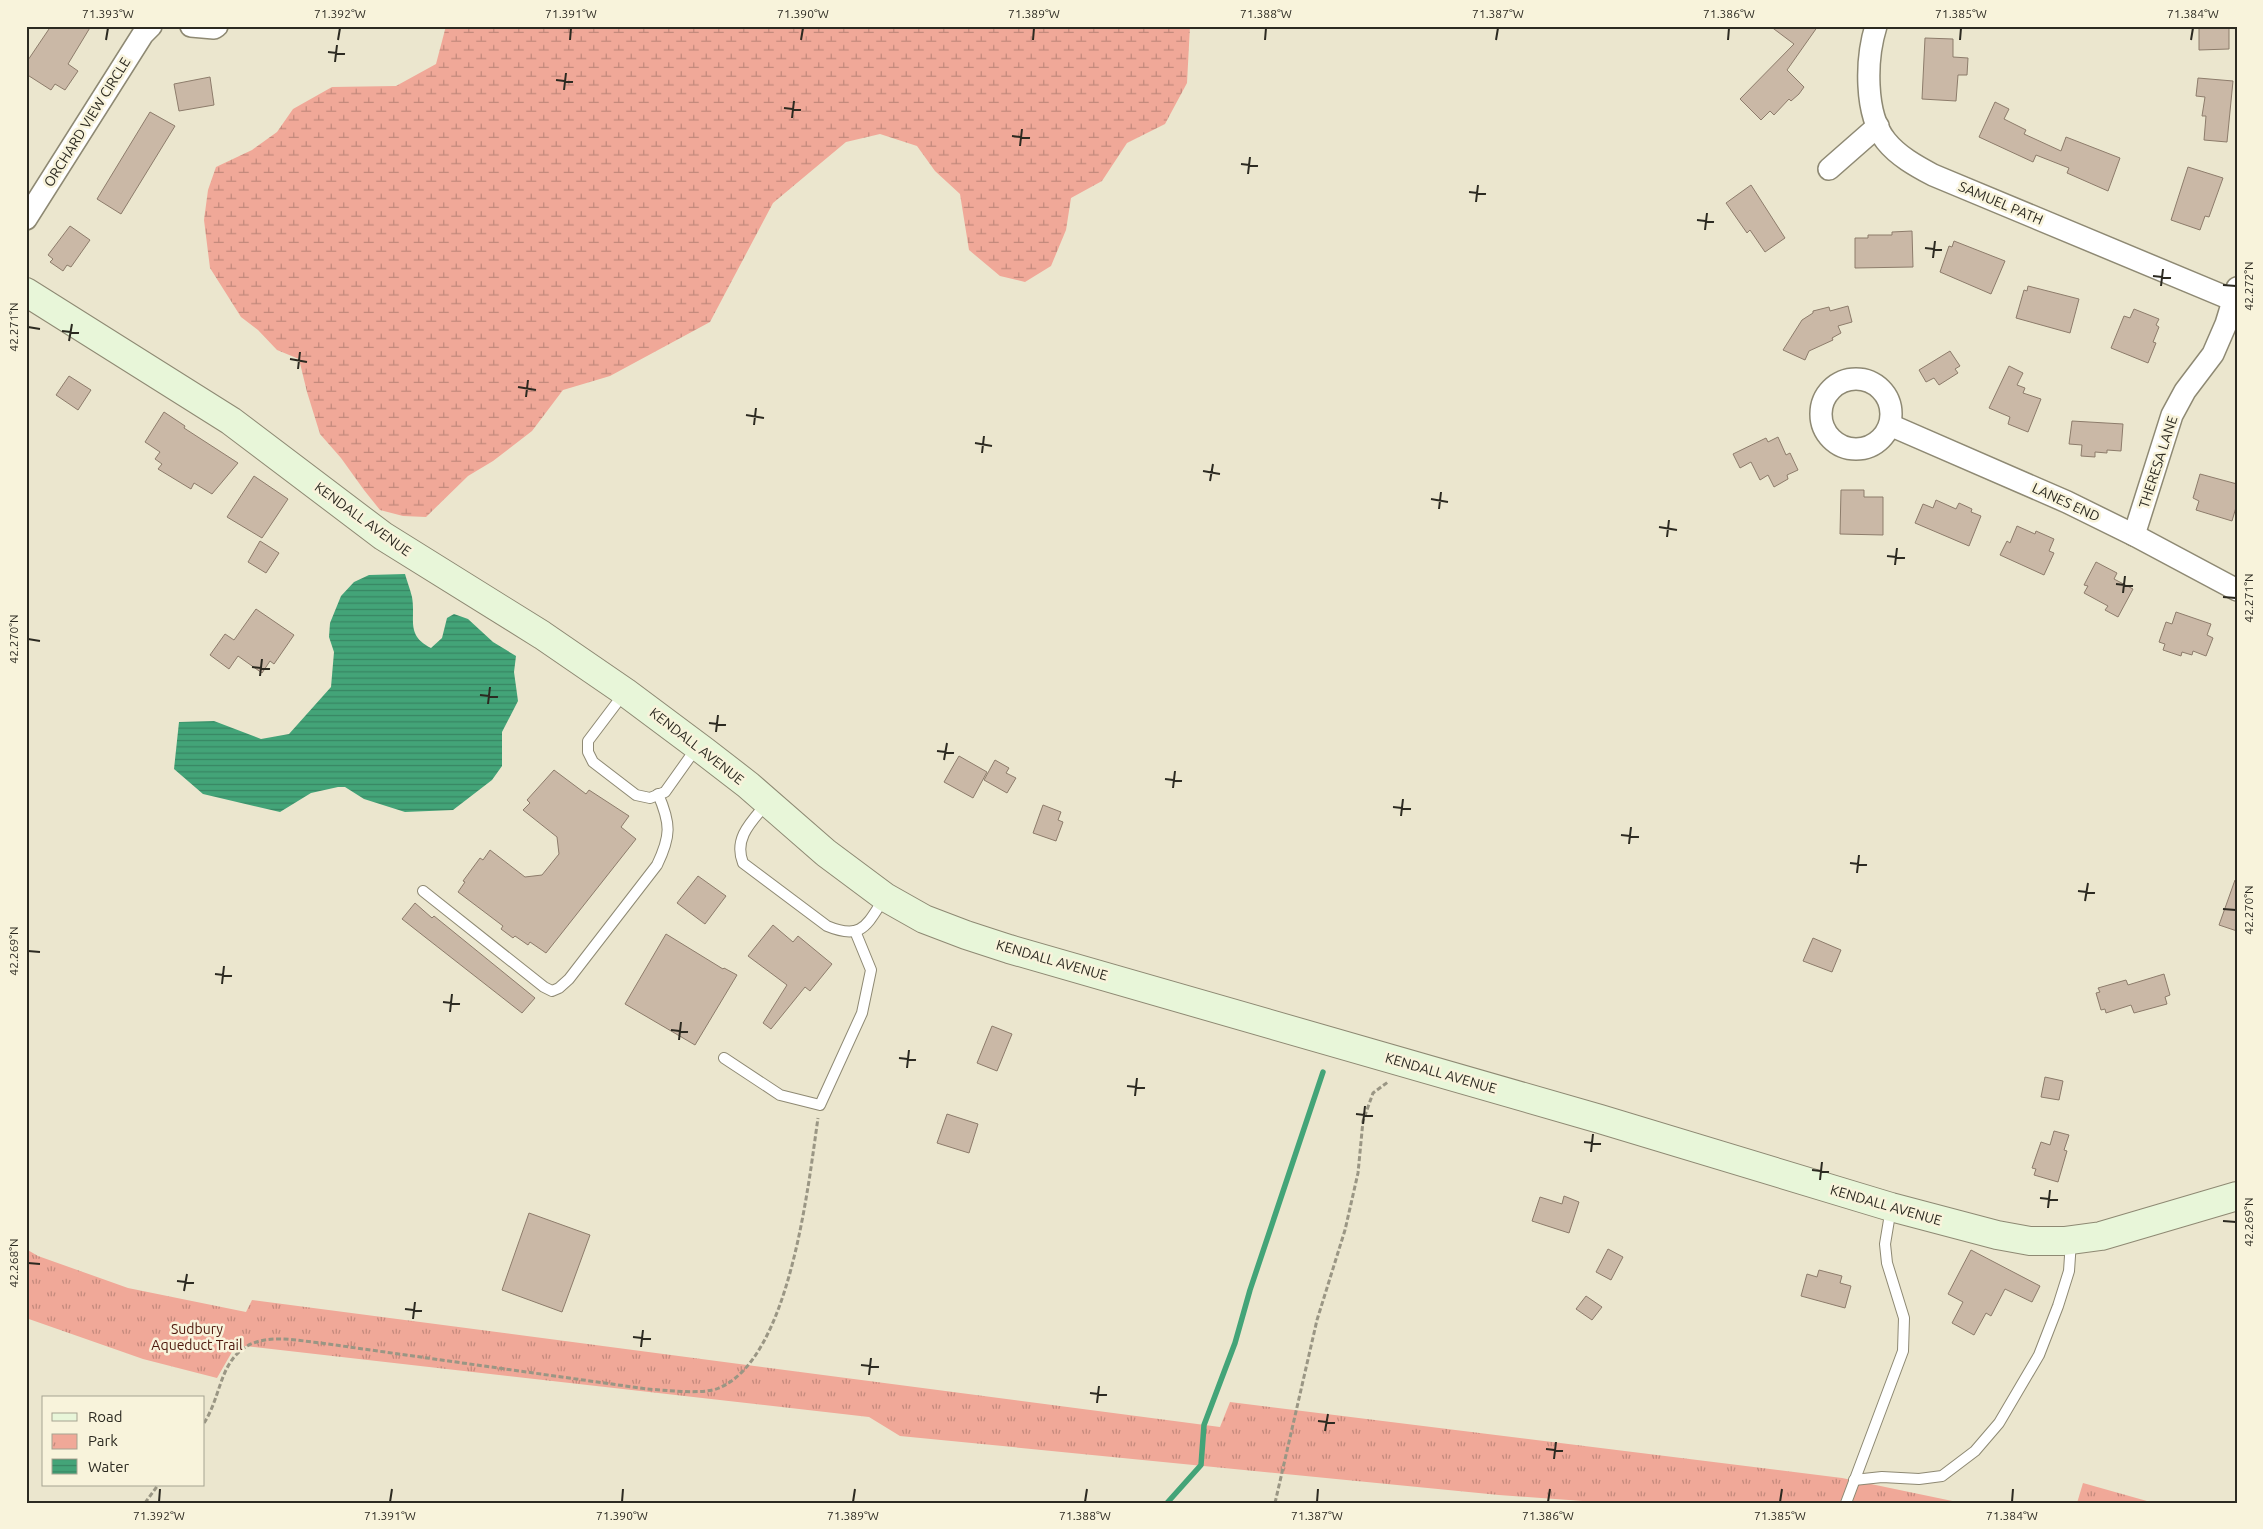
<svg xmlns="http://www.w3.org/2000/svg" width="2263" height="1529" font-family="Ubuntu,sans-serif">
<defs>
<pattern id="wetland-marsh" width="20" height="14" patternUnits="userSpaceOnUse" patternTransform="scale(1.25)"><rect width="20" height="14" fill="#f0a898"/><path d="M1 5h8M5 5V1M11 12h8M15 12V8" fill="none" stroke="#c3897c"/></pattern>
<pattern id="park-tufts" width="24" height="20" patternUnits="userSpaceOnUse" patternTransform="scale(1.25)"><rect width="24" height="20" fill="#f0a898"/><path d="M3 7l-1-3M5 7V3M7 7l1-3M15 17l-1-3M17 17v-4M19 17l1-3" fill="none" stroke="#c3897c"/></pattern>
<pattern id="water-rules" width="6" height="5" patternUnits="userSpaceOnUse" patternTransform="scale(1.25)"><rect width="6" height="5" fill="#43a478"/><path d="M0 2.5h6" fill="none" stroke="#388662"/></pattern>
</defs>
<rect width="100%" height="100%" fill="#ebe6ce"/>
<path fill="url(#wetland-marsh)" d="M446,26H1190L1187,83L1165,124L1127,143L1102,181L1071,198L1066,230L1051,266L1025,282L1000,276L969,250L960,194L935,171L917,146L880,134L846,142L773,203L710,322L610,376L563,390L532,431L493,461L468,476L426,517L403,516L380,510L364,490L341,458L320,434L307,392L299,359L277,350L258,330L241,317L210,268L204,220L208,190L216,167L252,150L277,132L293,109L332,87L396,86L436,64Z"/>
<g fill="url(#park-tufts)">
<path d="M26,1249L38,1256L128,1288L246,1312L252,1300L1220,1427L1230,1402L1842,1478L1962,1503H1610L1499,1495L900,1436L869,1417L236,1345L217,1378L143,1359L26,1318Z"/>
<path d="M2083,1483L2154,1503H2077Z"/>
</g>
<path fill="url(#water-rules)" d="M405,574C407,581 410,589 412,597C416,619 405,635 431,648L442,638L447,618L454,614L468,619L493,642L516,656L514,672L518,701L502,732V766L492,780L453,810L405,812L364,799L345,787H338L311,793L280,812L203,794L174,769L179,722L214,721L261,739L289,734L331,687L334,652L329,637L330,623L341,596L354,582L369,575Z"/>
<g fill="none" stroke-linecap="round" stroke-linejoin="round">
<path stroke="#43a478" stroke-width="5.5" d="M1167,1503L1201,1465L1204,1425L1235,1343L1250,1290L1323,1072"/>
</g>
<g fill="#cab8a6" stroke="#8d7c6b">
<path d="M51,26H91L68,64L78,71L65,90L55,84L51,90L26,74V63Z"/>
<path d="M1770,26H1818L1787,70L1804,87L1799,94L1791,101L1789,99L1774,115L1770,111L1761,120L1740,99L1794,44Z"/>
<path d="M2199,26H2229V49L2199,50Z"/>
<path d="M1925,38L1953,39V57L1968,58L1967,75H1958L1956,101L1922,99Z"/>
<path d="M210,77L214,105L179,111L174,84Z"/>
<path d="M2198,78L2233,81L2227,142L2204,140L2206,116H2202L2205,97L2196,96Z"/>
<path d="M1995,102L2009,109L2004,119L2026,130L2024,134L2061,151L2066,137L2120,158L2108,191L2067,173L2069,168L2036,155L2033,162L1979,137Z"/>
<path d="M150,112L175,126L121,214L97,199Z"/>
<path d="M2188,167L2223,178L2209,217L2205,216L2200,230L2171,220Z"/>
<path d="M1751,185L1785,238L1765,252L1750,230L1747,233L1726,203Z"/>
<path d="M70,226L90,240L71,267L67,265L63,271L50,262L53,259L48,255Z"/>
<path d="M1912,231L1913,267L1855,268V238H1868V235H1892V232Z"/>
<path d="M1954,241L2005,261L1991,294L1940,272L1949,246L1952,247Z"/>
<path d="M2028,286L2079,299L2070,333L2016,318L2024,290L2027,291Z"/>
<path d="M1848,306L1852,322L1838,326L1841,333L1832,338L1833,340L1809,351L1805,360L1783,350L1802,320L1813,313V311L1829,307L1830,311Z"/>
<path d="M2134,309L2159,319L2156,325L2159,327L2153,342L2156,343L2148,363L2111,348L2124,316L2130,318Z"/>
<path d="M1950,351L1960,366L1955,369L1958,373L1939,385L1934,378L1926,382L1919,370Z"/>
<path d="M2009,366L2023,373L2017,385L2025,388L2023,393L2041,399L2028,432L2008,424L2010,417L1989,408Z"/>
<path d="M69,376L91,390L78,410L56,395Z"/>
<path d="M164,412L185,426L184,428L238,463L212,494L194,483L191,489L158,469L162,464L155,459L160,452L145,442Z"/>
<path d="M2072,421L2123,424L2121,451L2107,450V453L2095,452V457L2081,456L2082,445L2069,444Z"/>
<path d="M1778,437L1786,455L1790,453L1798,470L1787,475L1788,479L1774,487L1768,475L1760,480L1751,462L1740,468L1733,454L1766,438L1768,442Z"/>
<path d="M2200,474L2237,484V504L2232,521L2196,510L2199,501L2193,498Z"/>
<path d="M254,476L288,499L262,538L227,517Z"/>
<path d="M1841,490H1864V497H1883V535L1840,534Z"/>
<path d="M1936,500L1956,509L1959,503L1972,509L1971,512L1981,516L1969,546L1915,523L1923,504L1933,508Z"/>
<path d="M2017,526L2035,534L2036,531L2054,539L2049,551L2054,553L2044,575L2000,555L2007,541L2010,543Z"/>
<path d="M260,541L279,553L266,573L248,562Z"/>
<path d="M2096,562L2117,573L2114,579L2133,589L2118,617L2105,610L2108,606L2084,593L2088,586L2084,585Z"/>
<path d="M256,609L294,635L274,664L270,661L262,673L238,656L229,669L210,655L225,634L234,640Z"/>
<path d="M2176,612L2211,624L2207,635L2213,638L2206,656L2193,651L2192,655L2182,652L2181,656L2163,650L2165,644L2159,642L2166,622L2172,624Z"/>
<path d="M959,756L987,772L973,798L944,782Z"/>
<path d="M995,760L1009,768L1006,773L1016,778L1007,793L984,780Z"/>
<path d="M554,770L586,794L589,790L629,816L621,827L636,839L546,953L530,942L528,945L515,936L513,938L501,929L503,926L458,892L465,882L463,881L480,858L483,860L490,850L525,877L542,875L559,854L557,837L523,810L530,803L527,800Z"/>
<path d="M1043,805L1061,812L1058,820L1063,822L1056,841L1033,833Z"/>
<path d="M698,876L726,896L705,924L677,903Z"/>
<path d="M2235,880H2237V931L2219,925Z"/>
<path d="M415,903L432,918L434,916L535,998L522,1013L402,919Z"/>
<path d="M773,925L793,942L798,936L832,964L810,991L805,987L771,1029L763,1023L787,985L748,956Z"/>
<path d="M666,934L723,969L724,968L737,975L695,1045L625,1004Z"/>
<path d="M1813,938L1841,950L1832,972L1803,961Z"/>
<path d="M2164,974L2170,995L2165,997L2167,1004L2134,1013L2131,1005L2106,1013L2105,1009L2101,1010L2096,993L2100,992L2098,988L2126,980L2128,985Z"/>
<path d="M992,1026L1012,1034L997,1071L977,1063Z"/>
<path d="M2045,1077L2063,1081L2059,1100L2041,1097Z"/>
<path d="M947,1114L978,1124L969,1153L937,1143Z"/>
<path d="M2054,1131L2069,1135L2064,1150L2067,1151L2058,1182L2034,1175L2036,1169L2032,1168L2041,1142L2050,1145Z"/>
<path d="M1564,1196L1579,1202L1569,1233L1532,1221L1540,1197L1562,1204Z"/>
<path d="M529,1213L590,1235L562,1312L502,1290Z"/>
<path d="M1608,1249L1623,1257L1611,1280L1596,1272Z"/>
<path d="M1971,1250L2040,1286L2032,1302L2005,1289L1991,1316L1986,1313L1974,1335L1952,1323L1963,1302L1948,1294Z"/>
<path d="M1819,1270L1842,1276L1840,1283L1851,1286L1845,1308L1801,1296L1807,1274L1817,1277Z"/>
<path d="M1586,1296L1602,1307L1592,1320L1576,1309Z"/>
</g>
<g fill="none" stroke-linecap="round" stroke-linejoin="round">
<defs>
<g id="service">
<path d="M625,692L588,741V752L593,762L636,795L650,798L665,792L697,747"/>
<path d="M767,803C752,821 733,838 743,863L827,926C863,941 867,924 885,897"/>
<path d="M423,891L544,987L552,991L559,988L569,979L657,865C671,836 671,824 658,794"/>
<path d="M724,1058L780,1095L820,1105L862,1013L871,970L855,931"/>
<path d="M1854,1480L1882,1477L1919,1479L1942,1476L1975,1451L1999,1423L2039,1355L2058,1306L2069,1271L2071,1241"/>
<path d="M1846,1503L1903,1351L1904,1318L1887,1263L1885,1244L1891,1208"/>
</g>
<g id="minor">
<path d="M191,26L214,28L217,26"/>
<path d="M1876,26C1866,58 1864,114 1886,141C1898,156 1916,166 1933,175L2233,300"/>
<path d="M1829,169L1878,126"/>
<path d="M26,219L143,34L151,26"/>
<circle cx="1856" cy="414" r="35"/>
<path d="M1890,425L2067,502L2134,535L2237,590"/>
<path d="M2134,535L2172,415L2185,391L2213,354L2226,324L2237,288"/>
</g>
<path id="secondary" d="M26,292L231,421L383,536L542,635L625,692L704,751L748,785L826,853L885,897L924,919L966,935L1009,949L1600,1119L1891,1207L1997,1235L2030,1241H2064L2101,1236L2237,1196"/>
</defs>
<use href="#service" stroke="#8e8973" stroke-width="12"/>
<use href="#minor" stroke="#8e8973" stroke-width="24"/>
<use href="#secondary" stroke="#8e8973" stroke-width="30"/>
<g stroke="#9a9684" stroke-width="3" stroke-dasharray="5 2.5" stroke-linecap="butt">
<path d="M204,1423C215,1406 218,1387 226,1370C246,1329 284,1339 321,1343L647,1389C664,1390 704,1395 719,1388C790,1358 808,1187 818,1118"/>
<path d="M145,1503L158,1485"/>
<path d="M1275,1503L1317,1320L1345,1230L1358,1173L1363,1121L1373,1093L1388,1082"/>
</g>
<use href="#service" stroke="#fff" stroke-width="10"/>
<use href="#minor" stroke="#fff" stroke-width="21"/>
<use href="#secondary" stroke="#e8f6d9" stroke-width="28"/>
</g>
<path fill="none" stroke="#2c2a21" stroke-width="2" d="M106,40L108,28M338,40L340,28M570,40L571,28M801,40L803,28M1033,40L1034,28M1265,40L1266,28M1496,40L1498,28M1728,40L1729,28M1960,40L1961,28M2191,40L2193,28M328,52L345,54M335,62L337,45M556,80L573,82M564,90L566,73M784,108L801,110M792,118L794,101M1012,136L1030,138M1020,146L1022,129M1241,164L1258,166M1248,174L1250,157M1469,192L1486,194M1476,202L1478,185M1697,220L1714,222M1705,230L1707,213M1925,248L1942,250M1933,258L1935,241M2153,276L2171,278M2223,285L2236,286M2161,286L2163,269M28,327L40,329M62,331L79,333M69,341L72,324M290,359L307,362M298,369L300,352M518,387L536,390M526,397L528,380M746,415L764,418M754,425L756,408M975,443L992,446M982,453L984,436M1203,471L1220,474M1210,481L1213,464M1431,499L1448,502M1439,509L1441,492M1659,527L1677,530M1667,537L1669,520M1887,556L1905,558M1895,565L1897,548M2116,584L2133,586M2123,593L2125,576M2223,597L2236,598M28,639L40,641M252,667L270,669M260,676L262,659M480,695L498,697M488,704L490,687M709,723L726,725M716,732L718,715M937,751L954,753M944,760L947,743M1165,779L1182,781M1173,788L1175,771M1393,807L1411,809M1401,816L1403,799M1621,835L1639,837M1629,844L1631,827M1850,863L1867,865M1857,873L1859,855M2078,891L2095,893M2085,901L2088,883M2223,909L2236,910M28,951L40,952M215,974L232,976M222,984L224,966M443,1002L460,1004M450,1012L452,994M671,1030L688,1032M679,1040L681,1022M899,1058L916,1060M907,1068L909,1050M1127,1086L1145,1088M1135,1096L1137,1078M1356,1114L1373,1116M1363,1124L1365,1106M1584,1142L1601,1144M1591,1152L1593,1134M1812,1170L1829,1172M1820,1180L1822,1162M2040,1198L2058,1200M2048,1208L2050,1190M2223,1221L2236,1222M28,1263L40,1264M177,1281L194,1283M184,1291L187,1274M405,1309L422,1311M413,1319L415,1302M633,1337L651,1339M641,1347L643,1330M861,1365L879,1367M869,1375L871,1358M1090,1393L1107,1395M1097,1403L1099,1386M1318,1421L1335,1423M1325,1431L1328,1414M1546,1449L1563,1451M1554,1459L1556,1442M159,1502L160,1489M390,1502L392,1489M622,1502L623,1489M853,1502L855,1489M1085,1502L1087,1489M1317,1502L1318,1489M1548,1502L1550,1489M1780,1502L1782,1489M2012,1502L2013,1489"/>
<g text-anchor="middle" stroke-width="5" stroke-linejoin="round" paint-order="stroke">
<g font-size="14" fill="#2c2a21" stroke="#f8f3db">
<text transform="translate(87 122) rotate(-58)" y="5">ORCHARD VIEW CIRCLE</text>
<text transform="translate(2001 203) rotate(23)" y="5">SAMUEL PATH</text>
<text transform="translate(2158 462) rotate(-72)" y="5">THERESA LANE</text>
<text transform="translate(2066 502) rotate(25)" y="5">LANES END</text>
<text transform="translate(363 519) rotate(36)" y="5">KENDALL AVENUE</text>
<text transform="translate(697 746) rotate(38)" y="5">KENDALL AVENUE</text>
<text transform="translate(1052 960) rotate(16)" y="5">KENDALL AVENUE</text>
<text transform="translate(1441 1073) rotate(16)" y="5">KENDALL AVENUE</text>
<text transform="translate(1886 1205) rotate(16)" y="5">KENDALL AVENUE</text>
</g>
<g font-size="14" fill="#4b1409" stroke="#f8f3db">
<text x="197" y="1334">Sudbury<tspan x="197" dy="16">Aqueduct Trail</tspan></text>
</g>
</g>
<rect width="2263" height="1529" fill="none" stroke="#f8f3db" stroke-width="55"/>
<rect x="42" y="1396" width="162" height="90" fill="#f8f3db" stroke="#a6a391"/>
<rect x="52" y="1413" width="25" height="8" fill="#e8f6d9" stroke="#a6a391"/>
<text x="88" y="1422" font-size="15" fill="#2c2a21">Road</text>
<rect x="52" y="1434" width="25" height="15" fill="url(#park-tufts)" stroke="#a6a391"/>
<text x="88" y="1446" font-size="15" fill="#2c2a21">Park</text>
<rect x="52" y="1459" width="25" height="15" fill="url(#water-rules)" stroke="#a6a391"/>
<text x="88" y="1472" font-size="15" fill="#2c2a21">Water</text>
<rect x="28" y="28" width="2208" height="1474" fill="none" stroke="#2c2a21" stroke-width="2"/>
<g font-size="12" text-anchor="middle" fill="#2c2a21">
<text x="108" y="18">71.393°W</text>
<text x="340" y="18">71.392°W</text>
<text x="571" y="18">71.391°W</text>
<text x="803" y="18">71.390°W</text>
<text x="1034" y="18">71.389°W</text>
<text x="1266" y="18">71.388°W</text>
<text x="1498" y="18">71.387°W</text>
<text x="1729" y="18">71.386°W</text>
<text x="1961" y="18">71.385°W</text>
<text x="2193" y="18">71.384°W</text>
<text transform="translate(2249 286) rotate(-90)" y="4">42.272°N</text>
<text transform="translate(14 327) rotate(-90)" y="4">42.271°N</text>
<text transform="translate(2249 598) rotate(-90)" y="4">42.271°N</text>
<text transform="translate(14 639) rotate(-90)" y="4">42.270°N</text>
<text transform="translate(2249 910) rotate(-90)" y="4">42.270°N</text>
<text transform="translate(14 951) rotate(-90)" y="4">42.269°N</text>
<text transform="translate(2249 1222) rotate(-90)" y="4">42.269°N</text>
<text transform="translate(14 1263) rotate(-90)" y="4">42.268°N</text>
<text x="159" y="1520">71.392°W</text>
<text x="390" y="1520">71.391°W</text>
<text x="622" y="1520">71.390°W</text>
<text x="853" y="1520">71.389°W</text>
<text x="1085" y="1520">71.388°W</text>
<text x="1317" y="1520">71.387°W</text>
<text x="1548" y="1520">71.386°W</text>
<text x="1780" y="1520">71.385°W</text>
<text x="2012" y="1520">71.384°W</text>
</g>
</svg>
